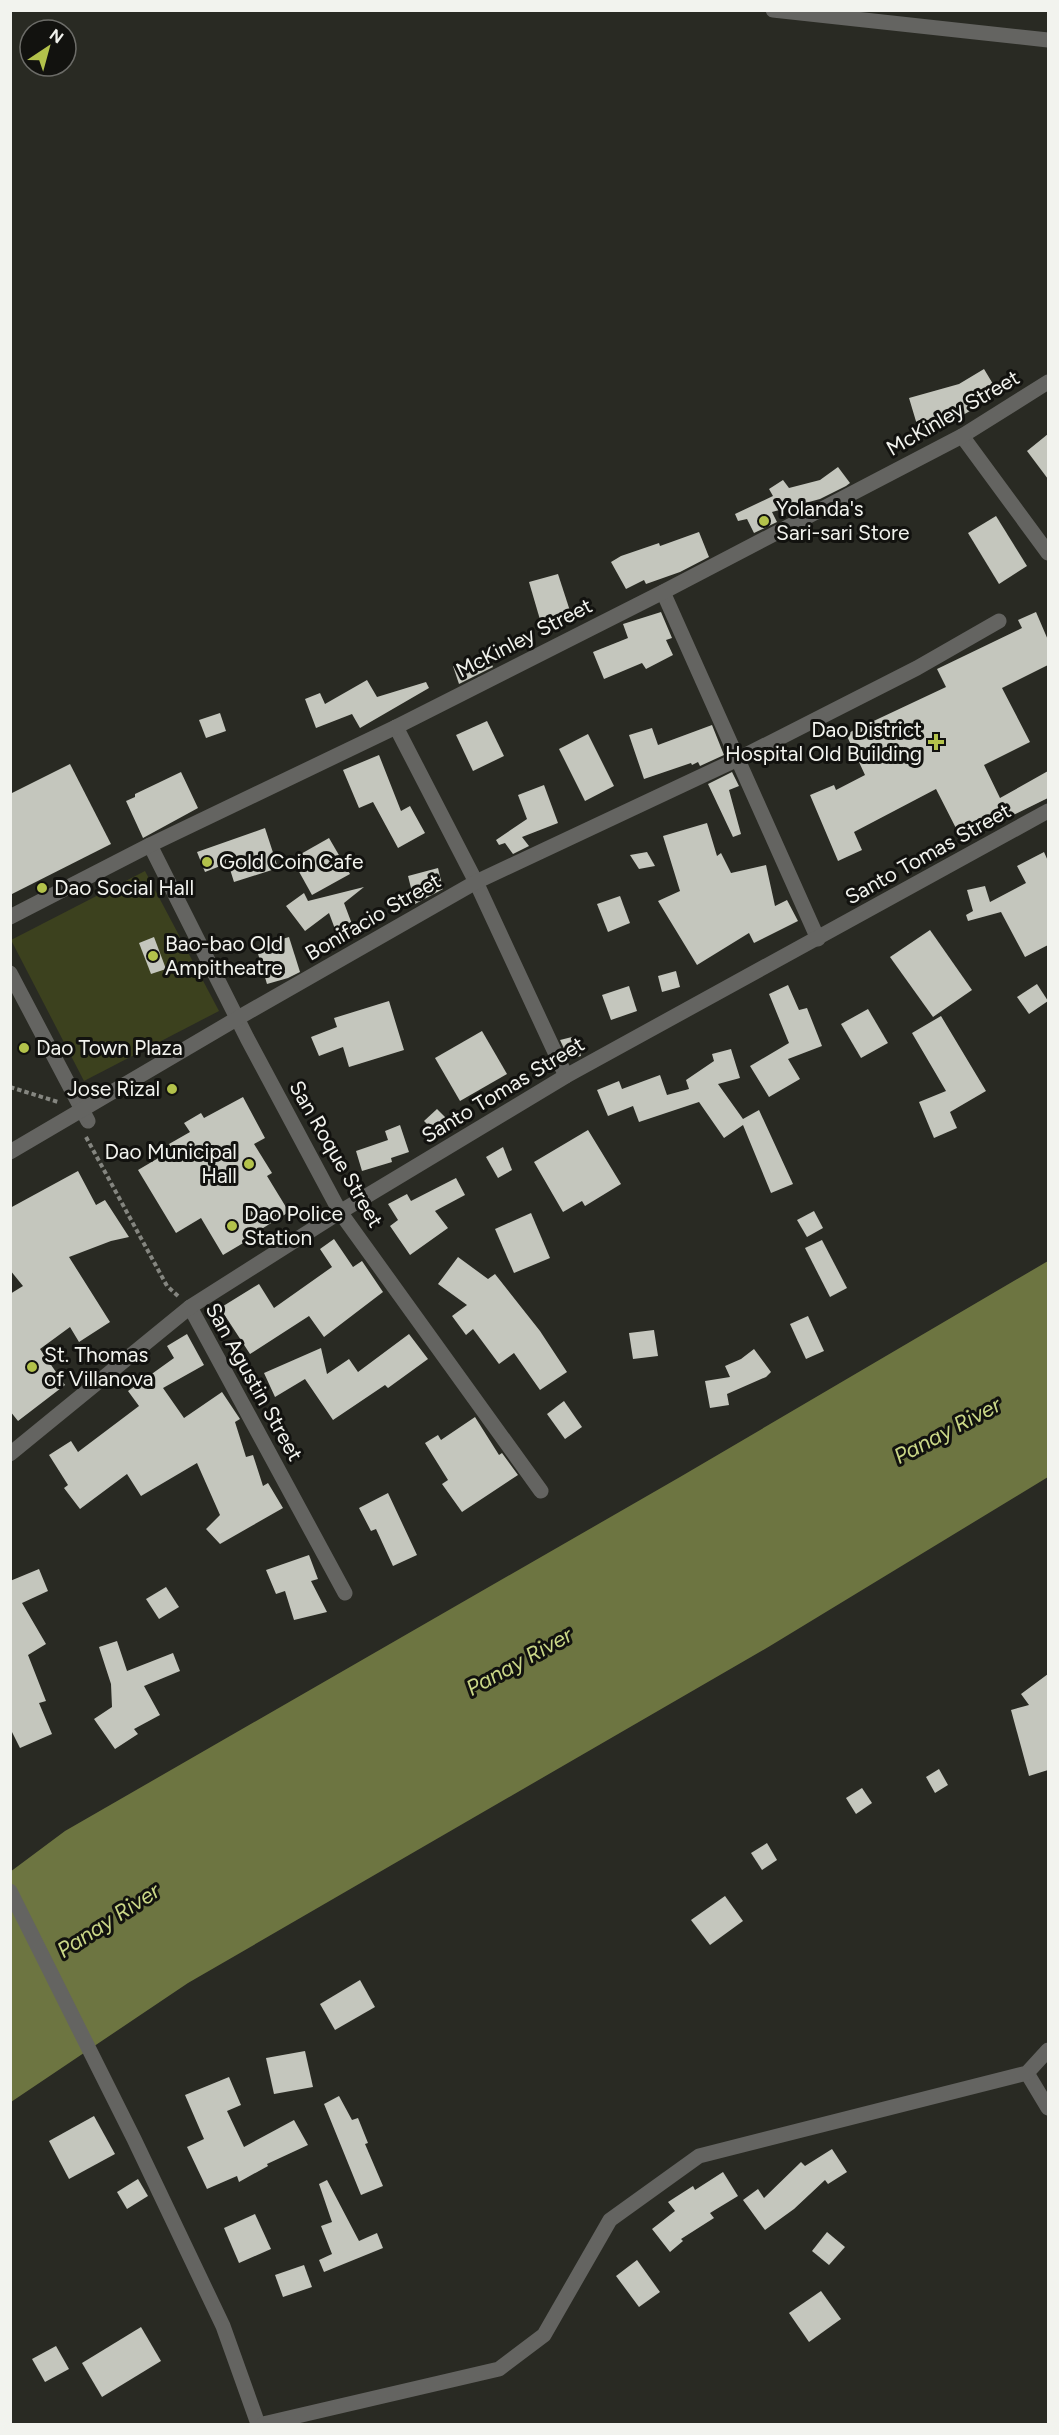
<svg xmlns="http://www.w3.org/2000/svg" width="1059" height="2435" font-family="Figtree,sans-serif">
<rect width="100%" height="100%" fill="#292a23"/>
<path fill="#3c411e" d="M145,871L219,1011L84,1081L11,940Z"/>
<path fill="#6d7541" d="M1048,1261V1477L770,1646L188,1983L11,2102L10,1872L65,1831L680,1477Z"/>
<g fill="#c4c6bd">
<path d="M984,369L999,394L963,415L918,428L909,398L959,384Z"/>
<path d="M1048,434V479L1027,451Z"/>
<path d="M838,467L850,483L846,486L820,499L772,512L777,522L754,533L747,519L738,521L735,514L773,496L769,489L783,480L789,488L820,480Z"/>
<path d="M996,516L1027,566L999,584L968,533Z"/>
<path d="M699,532L709,557L680,572L646,584L644,580L626,589L611,562L621,556L659,543L660,546Z"/>
<path d="M558,574L571,614L541,623L529,582Z"/>
<path d="M661,612L672,638L666,640L673,655L646,669L642,663L604,679L593,652L628,638L623,624Z"/>
<path d="M1036,612L1048,640V665L1002,688L1030,742L984,765L1000,798L1048,771V798L962,840L936,789L854,832L862,850L838,861L810,795L834,785L836,790L865,775L846,734L946,687L937,669L1022,628L1018,620Z"/>
<path d="M488,655L493,667L459,684L453,666Z"/>
<path d="M367,680L377,697L426,682L429,688L360,728L352,714L316,728L305,699L320,693L325,704Z"/>
<path d="M220,713L226,731L206,738L199,720Z"/>
<path d="M487,721L504,756L473,771L456,735Z"/>
<path d="M712,725L724,755L700,766L698,762L692,765L691,763L644,779L629,735L652,728L658,745Z"/>
<path d="M588,734L614,786L585,801L559,749Z"/>
<path d="M379,755L401,811L410,806L425,833L398,848L373,802L359,808L343,770Z"/>
<path d="M70,764L111,844L10,895V794Z"/>
<path d="M181,772L198,808L143,838L126,801L135,797V794Z"/>
<path d="M732,772L739,786L729,790L741,834L733,837L708,784Z"/>
<path d="M544,785L558,823L522,837L529,846L513,854L505,843L499,845L496,840L527,819L518,795Z"/>
<path d="M707,823L717,856L721,853L731,873L766,865L775,906L787,900L798,921L754,943L749,933L697,965L658,901L680,891L663,836Z"/>
<path d="M265,828L278,868L234,882L228,863L205,872L197,852Z"/>
<path d="M329,838L350,874L312,895L292,859Z"/>
<path d="M647,852L655,866L639,869L630,855Z"/>
<path d="M1044,852L1048,861V945L1025,957L1001,912L968,921L966,915L973,911L967,890L985,886L990,902L1026,883L1017,866Z"/>
<path d="M438,868L443,889L415,904L408,876Z"/>
<path d="M364,887L344,903L355,932L338,937L329,913L305,931L286,906L304,893L308,901Z"/>
<path d="M620,896L630,923L608,932L597,904Z"/>
<path d="M930,930L972,990L933,1017L890,957Z"/>
<path d="M154,937L166,969L151,974L139,943Z"/>
<path d="M289,937L300,972L288,978L267,984L256,947Z"/>
<path d="M676,971L680,987L662,992L658,976Z"/>
<path d="M1037,984L1048,1001L1029,1014L1017,997Z"/>
<path d="M788,985L799,1010L807,1008L822,1046L788,1059L800,1079L769,1097L750,1066L789,1043L769,994Z"/>
<path d="M629,986L637,1011L611,1020L602,995Z"/>
<path d="M389,1001L404,1050L349,1067L343,1047L319,1056L311,1037L337,1027L334,1018Z"/>
<path d="M868,1009L888,1043L861,1058L841,1024Z"/>
<path d="M941,1016L986,1091L950,1112L957,1128L934,1138L919,1102L946,1091L912,1033Z"/>
<path d="M482,1031L507,1074L460,1101L435,1058Z"/>
<path d="M576,1036L581,1056L569,1059L560,1040Z"/>
<path d="M731,1049L740,1078L718,1084L743,1119L759,1110L793,1184L771,1193L743,1125L724,1138L699,1102L639,1122L633,1106L608,1116L597,1090L619,1081L622,1089L660,1075L667,1095L689,1089L686,1080L714,1061L712,1054Z"/>
<path d="M243,1097L265,1138L254,1144L272,1173L267,1176L289,1212L255,1233L257,1235L223,1255L201,1218L176,1233L138,1170L172,1150L169,1144L190,1132L184,1123L201,1113L204,1118Z"/>
<path d="M437,1109L449,1121L437,1134L424,1121Z"/>
<path d="M400,1125L409,1152L391,1158L392,1162L362,1171L356,1151L388,1140L385,1131Z"/>
<path d="M588,1130L621,1184L585,1206L582,1201L563,1212L534,1162Z"/>
<path d="M503,1147L512,1170L498,1178L486,1157Z"/>
<path d="M78,1171L96,1205L105,1200L129,1237L111,1241L69,1257L110,1322L79,1342L70,1327L40,1349L65,1385L18,1421L10,1411V1294L23,1286L10,1270V1208Z"/>
<path d="M456,1178L465,1195L435,1211L448,1228L410,1255L390,1226L398,1220L388,1204L407,1194L411,1201Z"/>
<path d="M814,1211L823,1228L807,1237L797,1220Z"/>
<path d="M531,1213L550,1258L514,1273L495,1229Z"/>
<path d="M334,1239L353,1267L362,1261L383,1292L324,1337L309,1316L250,1354L220,1308L259,1284L274,1308L332,1267L320,1249Z"/>
<path d="M822,1240L847,1288L830,1297L805,1248Z"/>
<path d="M458,1257L488,1279L495,1274L540,1331L567,1372L540,1390L514,1353L499,1364L473,1329L466,1335L452,1316L467,1305L438,1284Z"/>
<path d="M808,1316L824,1351L806,1359L790,1324Z"/>
<path d="M654,1330L658,1356L633,1359L629,1333Z"/>
<path d="M187,1334L204,1365L163,1388L184,1418L222,1392L240,1419L235,1422L246,1457L253,1455L263,1486L268,1483L283,1508L220,1544L206,1529L220,1515L197,1463L141,1496L127,1474L80,1509L64,1488L68,1485L49,1455L71,1441L78,1452L139,1406L128,1391L174,1358L167,1346Z"/>
<path d="M409,1334L428,1359L388,1388L385,1385L333,1420L305,1379L275,1397L264,1373L321,1348L327,1374L349,1359L358,1372Z"/>
<path d="M754,1349L771,1372L766,1377L727,1394L729,1405L710,1408L705,1381L730,1377L725,1366L741,1359Z"/>
<path d="M564,1401L582,1427L565,1439L547,1414Z"/>
<path d="M475,1417L499,1455L502,1453L518,1475L462,1512L442,1484L448,1480L425,1443L438,1435L441,1440Z"/>
<path d="M388,1493L417,1555L393,1566L376,1529L371,1531L359,1508Z"/>
<path d="M309,1555L318,1579L311,1581L327,1612L294,1620L285,1591L276,1594L266,1570Z"/>
<path d="M39,1569L48,1591L22,1603L46,1644L28,1655L46,1701L39,1703L52,1734L20,1748L10,1728V1581Z"/>
<path d="M166,1587L179,1607L159,1619L146,1599Z"/>
<path d="M117,1641L127,1671L173,1653L180,1671L144,1686L160,1715L134,1729L138,1734L115,1749L94,1719L112,1707L111,1684L99,1647Z"/>
<path d="M1048,1674V1770L1029,1776L1011,1710L1029,1705L1021,1694Z"/>
<path d="M939,1769L948,1785L935,1793L926,1777Z"/>
<path d="M862,1788L872,1803L856,1814L846,1798Z"/>
<path d="M767,1843L777,1860L762,1870L751,1853Z"/>
<path d="M725,1896L743,1921L710,1945L691,1920Z"/>
<path d="M360,1980L375,2007L335,2030L320,2004Z"/>
<path d="M305,2051L313,2087L274,2094L266,2058Z"/>
<path d="M229,2077L241,2105L227,2111L244,2147L294,2120L308,2145L267,2164L268,2166L239,2182L237,2176L207,2189L187,2147L204,2139L185,2095Z"/>
<path d="M339,2096L352,2120L358,2118L368,2143L365,2144L383,2186L361,2195L324,2104Z"/>
<path d="M94,2116L115,2154L69,2179L49,2141Z"/>
<path d="M832,2149L847,2172L828,2184L825,2180L794,2209L765,2230L743,2200L758,2189L764,2198L801,2162L805,2166Z"/>
<path d="M723,2172L738,2196L710,2213L714,2218L681,2239L683,2241L670,2252L652,2229L675,2211L668,2202L693,2186L695,2190Z"/>
<path d="M138,2179L148,2196L127,2209L117,2192Z"/>
<path d="M327,2180L359,2241L377,2233L383,2248L324,2272L319,2260L332,2254L321,2226L332,2222L319,2184Z"/>
<path d="M255,2214L271,2249L239,2263L224,2228Z"/>
<path d="M827,2232L845,2247L829,2265L812,2251Z"/>
<path d="M637,2260L660,2292L639,2307L616,2276Z"/>
<path d="M304,2265L312,2287L283,2297L275,2275Z"/>
<path d="M821,2291L841,2319L809,2342L789,2313Z"/>
<path d="M141,2327L161,2361L102,2397L82,2363Z"/>
<path d="M56,2346L69,2369L45,2382L32,2359Z"/>
</g>
<g fill="none" stroke-linecap="round" stroke-linejoin="round">
<g stroke="#858680" stroke-width="4" stroke-dasharray="4.5 3" stroke-linecap="butt">
<path d="M10,1087L58,1102"/>
<path d="M86,1137L167,1286L178,1296"/>
</g>
<g stroke="#646461" stroke-width="15">
<path d="M773,10L1048,40"/>
<path d="M962,436L1048,553"/>
<path d="M663,592L818,939"/>
<path d="M396,727L476,882L566,1076"/>
<path d="M150,845L247,1038L340,1212L541,1491"/>
<path d="M10,917L150,845L396,727L663,592L962,436L1048,382"/>
<path d="M10,973L88,1121"/>
<path d="M10,1152L238,1018L476,882L738,759L917,668L999,621"/>
<path d="M190,1307L345,1593"/>
<path d="M10,1454L190,1307L340,1212L566,1076L1048,811"/>
<path d="M10,1891L134,2139L223,2326L258,2424"/>
<path d="M1027,2073L1048,2108"/>
<path d="M263,2424L499,2369L544,2335L610,2220L699,2156L1027,2073L1048,2050"/>
</g>
</g>
<g fill="#b3c24b" stroke="#12120f" stroke-width="2">
<circle cx="764" cy="521" r="6"/>
<path d="M933 733h6v6h6v6h-6v6h-6v-6h-6v-6h6z"/>
<circle cx="207" cy="862" r="6"/>
<circle cx="42" cy="888" r="6"/>
<circle cx="153" cy="956" r="6"/>
<circle cx="24" cy="1048" r="6"/>
<circle cx="172" cy="1089" r="6"/>
<circle cx="249" cy="1164" r="6"/>
<circle cx="232" cy="1226" r="6"/>
<circle cx="32" cy="1367" r="6"/>
</g>
<g text-anchor="middle" stroke-width="6" stroke-linejoin="round" paint-order="stroke">
<g font-size="21" fill="#f2f3ee" stroke="#12120f">
<text transform="translate(953 413) rotate(-30)" y="7">McKinley Street</text>
<text transform="translate(524 638) rotate(-27)" y="7">McKinley Street</text>
<text transform="translate(928 854) rotate(-29)" y="7">Santo Tomas Street</text>
<text transform="translate(373 917) rotate(-30)" y="7">Bonifacio Street</text>
<text transform="translate(503 1090) rotate(-31)" y="7">Santo Tomas Street</text>
<text transform="translate(336 1154) rotate(60)" y="7">San Roque Street</text>
<text transform="translate(254 1382) rotate(61)" y="7">San Agustin Street</text>
</g>
<g font-size="21" fill="#f2f3ee" stroke="#12120f" text-anchor="start">
<text x="776" y="516">Yolanda's<tspan x="776" dy="24">Sari-sari Store</tspan></text>
<text x="922" y="737" text-anchor="end">Dao District<tspan x="922" dy="24">Hospital Old Building</tspan></text>
<text x="219" y="869">Gold Coin Cafe</text>
<text x="54" y="895">Dao Social Hall</text>
<text x="165" y="951">Bao-bao Old<tspan x="165" dy="24">Ampitheatre</tspan></text>
<text x="36" y="1055">Dao Town Plaza</text>
<text x="160" y="1096" text-anchor="end">Jose Rizal</text>
<text x="237" y="1159" text-anchor="end">Dao Municipal<tspan x="237" dy="24">Hall</tspan></text>
<text x="244" y="1221">Dao Police<tspan x="244" dy="24">Station</tspan></text>
<text x="44" y="1362">St. Thomas<tspan x="44" dy="24">of Villanova</tspan></text>
</g>
<g font-size="22" font-style="italic" fill="#cad787" stroke="#12120f">
<text transform="translate(947 1430) rotate(-28)" y="8">Panay River</text>
<text transform="translate(519 1661) rotate(-29)" y="8">Panay River</text>
<text transform="translate(108 1920) rotate(-33)" y="8">Panay River</text>
</g>
</g>
<rect width="1059" height="2435" fill="none" stroke="#f2f3ee" stroke-width="24"/>
<g transform="translate(48 48) rotate(36)"><circle r="28" fill="#12120f" stroke="#6c6c68" stroke-width="1.5"/>
<path d="M0-4.5L10 22L0 15L-10 22Z" fill="#b3c24b"/>
<text y="-9" font-size="16" font-weight="bold" text-anchor="middle" fill="#f2f3ee">N</text>
</g>
</svg>
